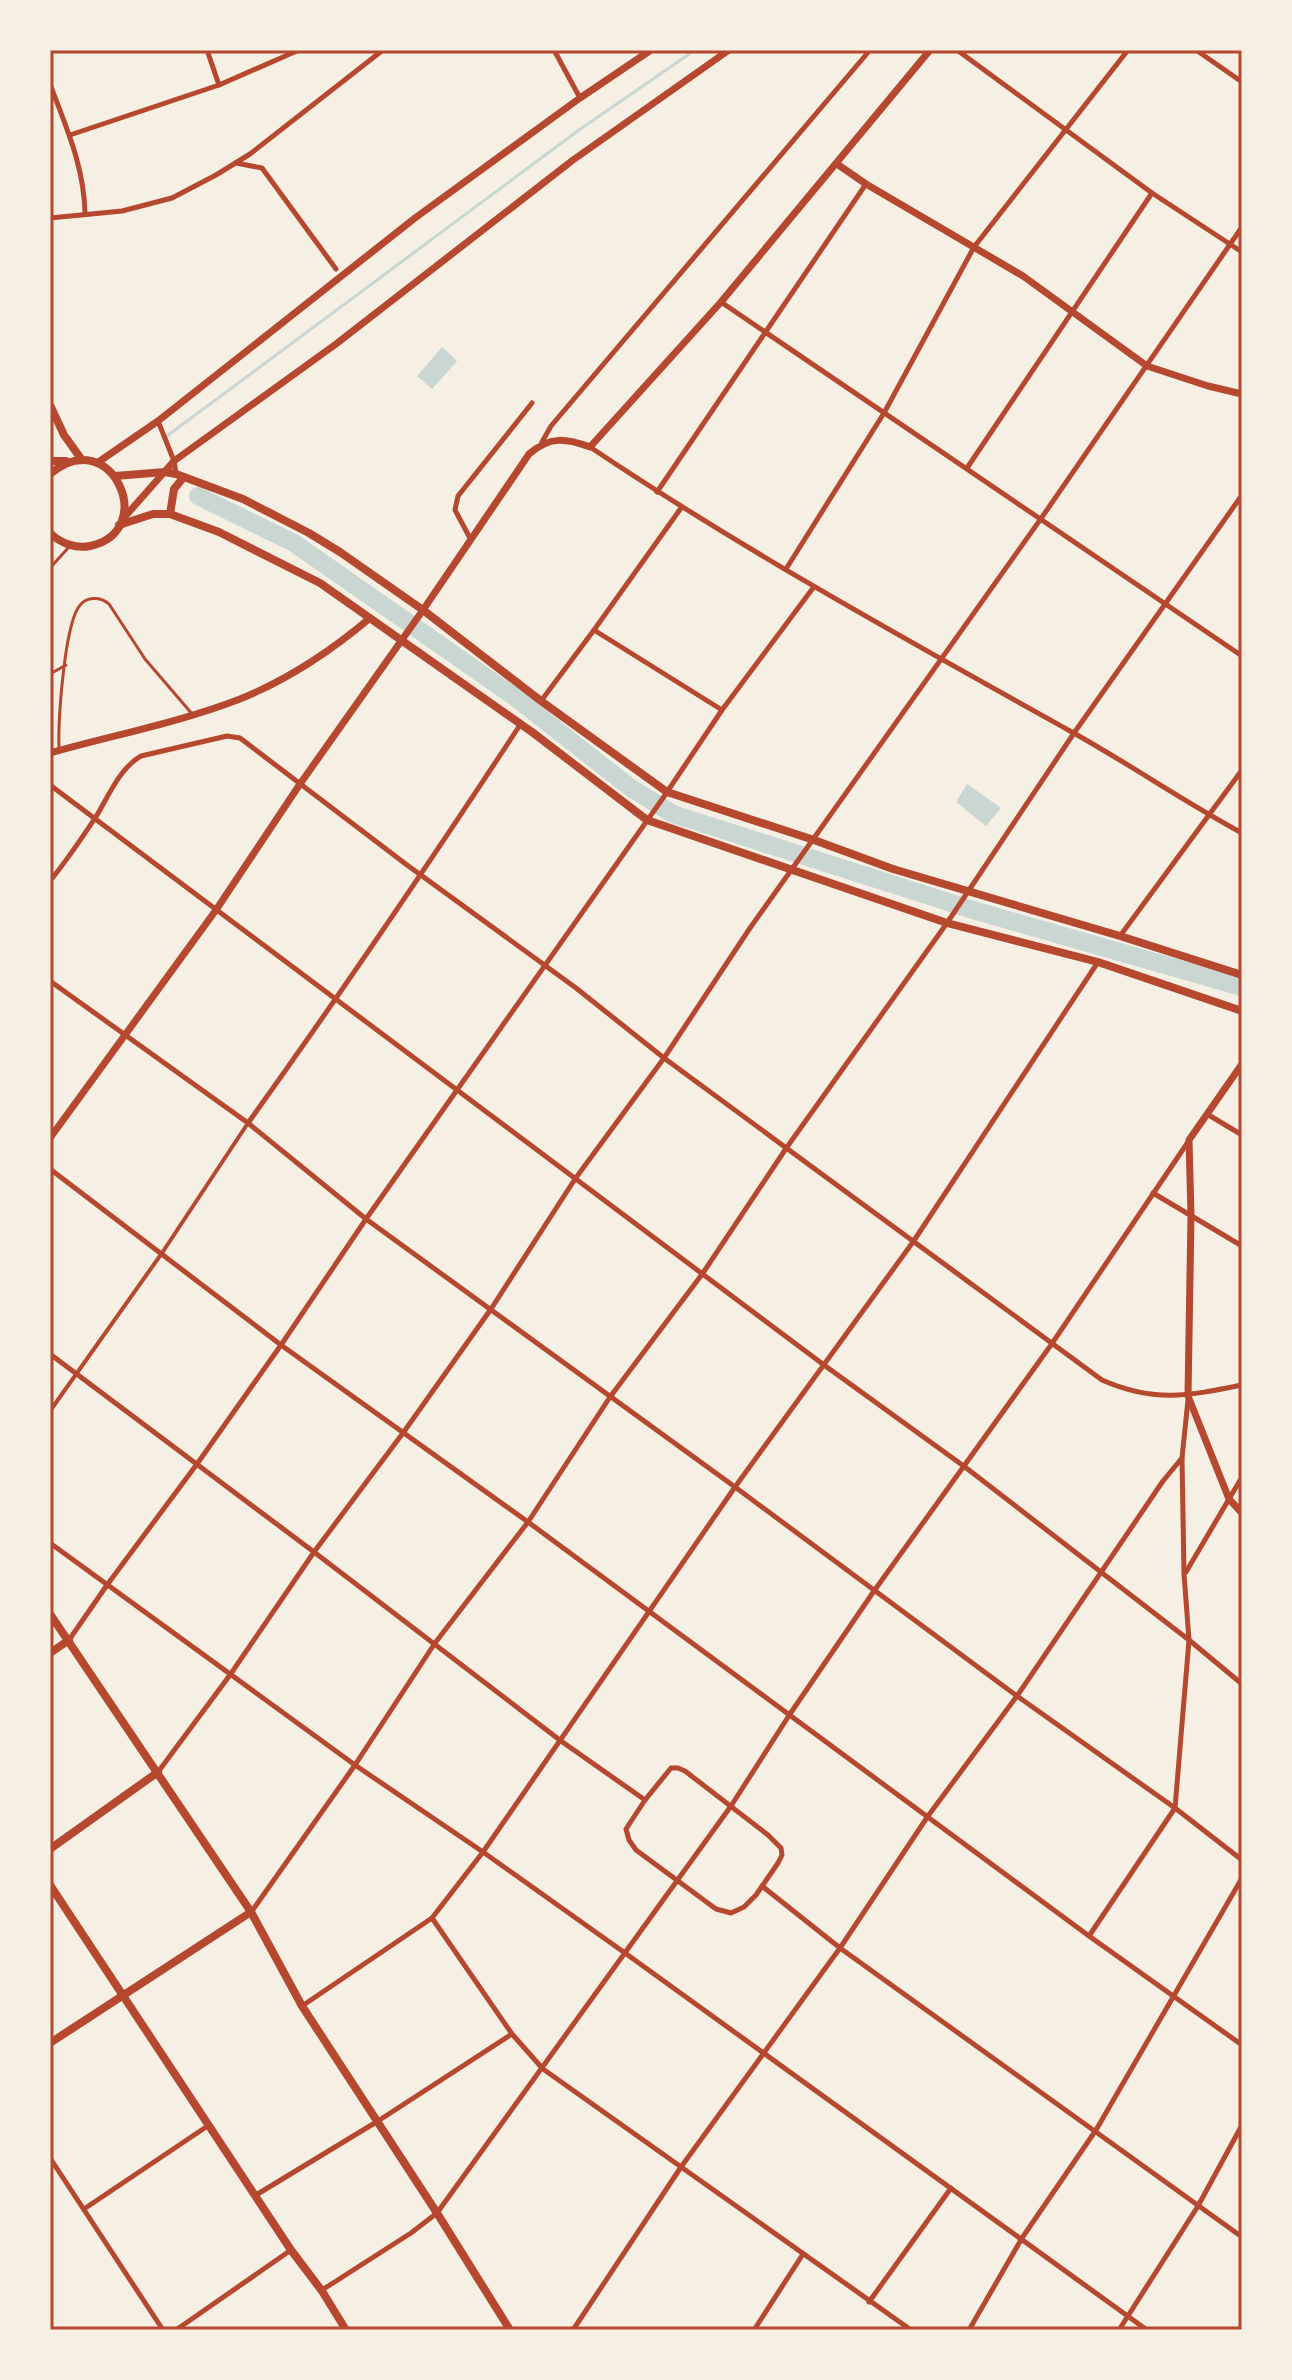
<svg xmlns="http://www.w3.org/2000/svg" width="1292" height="2380" font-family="'Fira Sans',sans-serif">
<rect width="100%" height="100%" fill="#f6efe4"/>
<g fill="#c9d6d2">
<path d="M442,347L457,361L432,389L417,376Z"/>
<path d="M967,784L1001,808L986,826L956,802Z"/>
</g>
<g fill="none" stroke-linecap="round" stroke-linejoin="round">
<path stroke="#c9d6d2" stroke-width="3" d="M167,436L579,130L695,50"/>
<path stroke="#c9d6d2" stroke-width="18" d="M198,496L294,543L512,695L631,788L673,814L973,910L1242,987"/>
<g stroke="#b5482f" stroke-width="3">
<path d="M50,568L69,547"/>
<path d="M50,674L66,665"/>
<path d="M59,749C58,721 64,631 78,608C85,596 100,596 109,604L145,659L193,715"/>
</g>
<path stroke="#b5482f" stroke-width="4" d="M50,1411L162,1253L248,1123"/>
<g stroke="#b5482f" stroke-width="5">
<path d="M207,50L219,85"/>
<path d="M554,50L580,98"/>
<path d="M957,50L1152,193L1242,252"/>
<path d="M1196,50L1242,82"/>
<path d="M50,84C66,127 84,166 85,213"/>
<path d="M70,135L219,85L299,50"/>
<path d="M236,163L262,168L336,269"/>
<path d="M50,218L122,211L172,198L216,175L250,154L383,50"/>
<path d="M721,302L1242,656"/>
<path d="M158,421L174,461L176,473"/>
<path d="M542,442L551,426L870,50"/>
<path d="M590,447C745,551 907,640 1070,731C1128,763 1183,801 1242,833"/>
<path d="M967,468L1152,193"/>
<path d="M657,492L866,184"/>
<path d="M471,540L455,510L458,496L532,403"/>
<path d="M786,569L884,413L974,247L1128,50"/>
<path d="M594,630L722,710"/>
<path d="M541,701L594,630L681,508"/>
<path d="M50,785L824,1365L965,1467L1189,1640L1242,1684"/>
<path d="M50,881C67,860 82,838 97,815C109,795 120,768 141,756L227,736L240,738L407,865L576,988L664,1058L1102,1380C1154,1403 1188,1396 1242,1385"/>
<path d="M1120,936L1242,770"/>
<path d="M50,981L248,1123L366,1219L735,1487L1017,1696L1175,1808L1242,1860"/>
<path d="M1207,1114L1242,1135"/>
<path d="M248,1123C342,992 432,859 520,725"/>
<path d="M50,1169L281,1345L528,1522L1089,1936L1242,2045"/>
<path d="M1153,1193L1242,1246"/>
<path d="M50,1354L314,1552L561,1741L645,1800"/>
<path d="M50,1543L355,1765L483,1852L625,1953L1147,2330"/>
<path d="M1186,1572L1242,1477"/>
<path d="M69,1640L107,1585L197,1464L281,1345L366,1219L663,798L722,710L813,588"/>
<path d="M671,1768H678L685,1771L768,1835L781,1848L782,1855L778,1863L756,1895L744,1907L731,1913L716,1909L636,1850L629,1840L626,1829L645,1800Z"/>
<path d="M158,1772L230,1675L314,1552L403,1433L491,1309L575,1179L664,1058L750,928L1040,520L1242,227"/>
<path d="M762,1886L840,1948L1242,2237"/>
<path d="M252,1911L355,1765L435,1643L528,1522L610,1397L703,1273L787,1147L947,923L1074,733L1242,495"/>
<path d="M432,1918L512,2034L543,2069L911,2330"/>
<path d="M1089,1936L1175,1808L1189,1640L1184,1574L1182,1458L1188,1400"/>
<path d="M302,2006L432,1918L483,1852L735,1487L913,1242L1098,962"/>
<path d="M50,2158L163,2330"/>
<path d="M256,2195L378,2121L512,2034"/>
<path d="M84,2209L209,2125"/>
<path d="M322,2290L411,2233L437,2213L731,1806L790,1714L874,1591L1051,1345L1188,1142"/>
<path d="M869,2302L951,2188"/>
<path d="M176,2330L291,2250"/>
<path d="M573,2330L681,2167L840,1948L928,1816L1017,1696L1163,1481L1182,1458"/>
<path d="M754,2330L803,2254"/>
<path d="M969,2330L1022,2238L1096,2130L1242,1878"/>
<path d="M1119,2330L1198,2206L1242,2125"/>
</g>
<g stroke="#b5482f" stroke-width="7">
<path d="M837,164L866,184L1023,276L1147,366L1208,386L1242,394"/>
<path d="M97,463L158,421L415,218L580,98L651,50"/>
<path d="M122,520L174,461L336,344L573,160L729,50"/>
<path d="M50,753C113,735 178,723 240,699C287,680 331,651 370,618"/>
<path d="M1242,1064L1189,1140L1191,1216L1188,1396L1229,1499L1242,1513"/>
<path d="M50,1138L216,910L300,784L423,610L529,454C550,436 565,438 590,447L721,302L930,50"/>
</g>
<g stroke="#b5482f" stroke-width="8">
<path d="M50,405L64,435L82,460"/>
<path d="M50,461H66"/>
<path d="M50,474C111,422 160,531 90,546C76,549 60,543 50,533"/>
<path d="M115,476L165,472L176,474L243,499L309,533L340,552L423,610L541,701L667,792L814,840L893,869L1120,936L1242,975"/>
<path d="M170,514L174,489L183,478"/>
<path d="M119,525L153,514H170L219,532L320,583L532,732L647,820L947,923L1098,962L1242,1011"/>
<path d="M50,1614L251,1912L302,2006L437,2213L510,2330"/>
<path d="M50,1653L69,1640"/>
<path d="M50,1849L158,1772"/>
<path d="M50,1885L291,2250L322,2291L346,2330"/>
<path d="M50,2043L251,1912"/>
</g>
</g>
<rect width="1292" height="2380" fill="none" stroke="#f6efe4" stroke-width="104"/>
<rect x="52" y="52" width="1188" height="2276" fill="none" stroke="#b5482f" stroke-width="3"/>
</svg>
